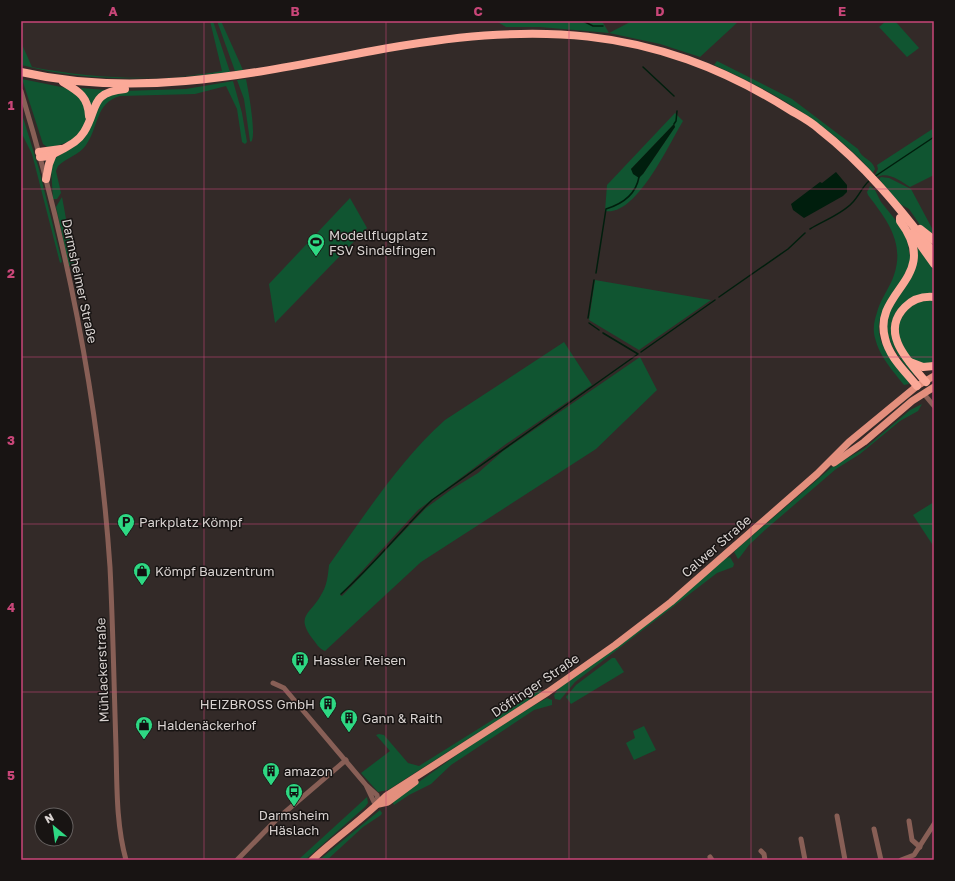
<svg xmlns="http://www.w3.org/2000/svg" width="955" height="881" font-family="'Golos Text',sans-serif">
<rect width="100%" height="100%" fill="#332a28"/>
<g fill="#105531" fill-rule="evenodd">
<path d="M210,21H213L230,72C159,80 90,83 21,65V42L32,67C94,79 160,82 222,71Z"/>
<path d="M217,21H221L243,70L235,71Z"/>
<path d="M496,21H602L609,33L632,21H739L700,57L660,44L609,33L540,27H506Z"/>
<path d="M886,21H895L919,48L907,57L879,27Z"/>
<path d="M717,61L792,99L858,149C861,158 873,160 875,169L873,173C831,125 773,91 714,65Z"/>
<path d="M22,79L71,89L79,94L87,115C83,137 68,145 47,147L43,144Z"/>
<path d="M246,79C248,89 257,136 251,142L250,141L244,99L237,80Z"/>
<path d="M233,81L242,113L247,142L245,144L242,142L237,109L226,86L195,94L120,96C95,103 99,127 86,145C79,155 66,158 58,166L56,171L61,193L57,199H53L51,168L55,158L73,147L102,98L123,91L186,89Z"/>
<path d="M81,88L106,90L91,108Z"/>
<path d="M21,111L39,169L62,262L60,263L32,154L21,132Z"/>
<path d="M675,113L683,121C669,144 636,217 605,211L607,185ZM674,124L675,127L643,174L631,169Z"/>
<path d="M934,128V175L910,187C901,181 888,171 877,177L875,175L878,169L877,165Z"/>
<path d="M881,177L889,178L911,189L934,232V237L920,225L909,209L900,204L879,179Z"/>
<path d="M870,186L875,190L881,202L906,233L911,263L880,318C873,342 894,363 908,381L909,384L904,385C893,371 879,356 875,338C872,327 875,319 878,309C882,297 890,287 894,275C905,243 887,220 868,195L867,192Z"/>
<path d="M62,197L75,267L69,266L56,207Z"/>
<path d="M350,198L367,228L275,323L269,284Z"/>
<path d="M915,242L934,268V295L908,301L892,337L896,349L916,375H914C901,361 880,336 888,313C892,302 903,293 908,282C913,270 913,254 915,242Z"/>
<path d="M595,280L711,300L639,350L589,320Z"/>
<path d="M934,299V364C897,368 884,314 916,302C921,300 928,300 934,299Z"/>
<path d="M564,342L592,385L506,444L418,510L340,595L342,596L426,508L452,489L478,473L503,451L640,357L657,390L596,449L421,562L325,651C319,649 316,643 312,638C295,615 311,614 321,595C327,586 328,575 329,565C365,515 399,461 445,420Z"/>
<path d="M922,404L918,411L900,421L860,454L836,469L765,530L749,545L740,557L738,559L734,552L738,548L832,467L865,448L910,410Z"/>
<path d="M934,502V547L913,515Z"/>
<path d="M730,557L734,564L733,567L717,573L575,682L560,700L555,699L554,695L559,688L634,634L726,558Z"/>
<path d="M612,658H615L624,672L571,704L566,697L576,685Z"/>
<path d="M538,689L542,691L539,694L388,790L378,792L361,773L390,751L376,735L379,734L384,735L408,763L419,766L534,694Z"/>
<path d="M547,698L552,700V705L534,710L451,765L431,784L409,795L394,805L392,801L468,747L531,707Z"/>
<path d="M644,726L656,750L634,760L626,743L635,738L633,731Z"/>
<path d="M367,797L368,803L365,807L305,860H298Z"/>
<path d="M380,810L382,813L381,815L363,827L327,860H319Z"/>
</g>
<g fill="#001e0d">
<path d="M674,124L675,127L643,174L639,178L633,174L631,169Z"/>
<path d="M836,172L847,185V192L843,196L804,218L793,210L791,204L820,182L822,183Z"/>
</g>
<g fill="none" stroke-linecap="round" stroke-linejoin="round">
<g stroke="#001e0d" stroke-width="1.5">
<path d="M583,21L593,26H603"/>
<path d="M643,67L674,96"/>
<path d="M674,124L676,121L677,111"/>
<path d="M874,177L934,137"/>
<path d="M810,229C823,221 842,214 852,203C859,196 862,187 869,181"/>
<path d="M596,273L606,209C622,204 636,194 639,177"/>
<path d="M719,297L788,249L805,233"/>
<path d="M588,318L594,280"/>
<path d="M589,323L599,330"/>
<path d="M641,352L715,300"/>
<path d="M341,594C374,565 401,530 432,500L638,354L603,333"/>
</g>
<g stroke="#885f56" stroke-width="5">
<path d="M21,91C68,246 99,406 110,567C113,627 114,687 116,747C117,785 116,824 126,860"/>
<path d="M924,394L934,406"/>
<path d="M273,683L284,688L366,785L377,795L379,804L374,802L366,785"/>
<path d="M837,816L845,860"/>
<path d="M909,821L912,840L920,847"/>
<path d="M874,829L881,860"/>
<path d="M801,839L805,860"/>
<path d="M761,851L764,854L765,860"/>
<path d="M710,857L712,860"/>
<path d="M237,860L277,819L346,760"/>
<path d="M901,860L914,855L934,824"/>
</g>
<g stroke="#e38f7d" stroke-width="7">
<path d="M834,463L864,442L912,401L934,387"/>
<path d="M379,804L388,802L415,782"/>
<path d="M312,860C335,838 363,819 386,796L548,692L615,645L671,602L729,551L817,474L849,442L917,386L934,376"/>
</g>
<g stroke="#fba998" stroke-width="8">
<path d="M21,72C139,99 256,73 372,51C531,22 649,22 790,110C800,116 810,121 819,129C864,164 900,208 934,253"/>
<path d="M63,82C78,91 88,96 89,116"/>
<path d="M39,152L61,149"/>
<path d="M40,157C50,157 55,153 63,149C72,144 79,140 84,132C99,107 89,93 125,89"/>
<path d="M46,179L49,164L53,154"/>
<path d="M900,218V221C943,278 872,290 885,338C889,357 906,372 917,386"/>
<path d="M920,229L934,240"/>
<path d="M912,233L934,264"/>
<path d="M910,362L923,367L934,366"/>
<path d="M926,382C909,362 879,333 905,307C913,299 923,296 934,297"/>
</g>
</g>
<path fill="none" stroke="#c84678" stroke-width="1" stroke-opacity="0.55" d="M204,21V860M386,21V860M569,21V860M751,21V860M21,189H934M21,357H934M21,524H934M21,692H934"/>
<defs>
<symbol id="stadium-pin" viewBox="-11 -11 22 30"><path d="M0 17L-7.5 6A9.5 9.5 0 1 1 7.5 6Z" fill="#2ed883" stroke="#181413"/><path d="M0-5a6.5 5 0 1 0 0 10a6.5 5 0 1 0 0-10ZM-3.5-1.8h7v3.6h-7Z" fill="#111"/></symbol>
<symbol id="parking-pin" viewBox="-11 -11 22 30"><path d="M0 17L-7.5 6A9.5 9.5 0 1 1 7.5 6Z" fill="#2ed883" stroke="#181413"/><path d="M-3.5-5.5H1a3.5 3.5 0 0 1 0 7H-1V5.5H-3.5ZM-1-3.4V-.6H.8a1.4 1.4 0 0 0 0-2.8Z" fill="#111"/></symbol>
<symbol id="shop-pin" viewBox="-11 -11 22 30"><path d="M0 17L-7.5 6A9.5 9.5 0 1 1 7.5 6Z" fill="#2ed883" stroke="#181413"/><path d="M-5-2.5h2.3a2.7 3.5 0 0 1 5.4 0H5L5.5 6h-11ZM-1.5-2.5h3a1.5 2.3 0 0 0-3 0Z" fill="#111"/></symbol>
<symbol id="building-pin" viewBox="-11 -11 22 30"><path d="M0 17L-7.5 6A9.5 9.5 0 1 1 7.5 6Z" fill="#2ed883" stroke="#181413"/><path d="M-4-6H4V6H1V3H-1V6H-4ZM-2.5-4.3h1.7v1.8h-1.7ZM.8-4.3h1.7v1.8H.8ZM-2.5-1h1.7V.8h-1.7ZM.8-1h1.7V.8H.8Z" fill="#111"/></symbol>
<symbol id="bus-pin" viewBox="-11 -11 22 30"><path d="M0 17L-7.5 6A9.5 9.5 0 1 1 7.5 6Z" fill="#2ed883" stroke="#181413"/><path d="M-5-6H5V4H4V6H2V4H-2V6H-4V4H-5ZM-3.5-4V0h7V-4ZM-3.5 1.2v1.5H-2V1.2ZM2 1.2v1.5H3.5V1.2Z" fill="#111"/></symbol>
</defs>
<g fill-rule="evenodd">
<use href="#stadium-pin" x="306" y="232" width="20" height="27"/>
<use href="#parking-pin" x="116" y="512" width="20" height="27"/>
<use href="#shop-pin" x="132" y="561" width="20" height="27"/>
<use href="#building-pin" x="290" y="650" width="20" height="27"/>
<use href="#building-pin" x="318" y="694" width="20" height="27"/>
<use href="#building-pin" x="339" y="708" width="20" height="27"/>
<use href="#shop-pin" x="134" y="715" width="20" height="27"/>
<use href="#building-pin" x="261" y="761" width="20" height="27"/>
<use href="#bus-pin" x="284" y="782" width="20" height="27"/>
</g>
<g text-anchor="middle" stroke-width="3" stroke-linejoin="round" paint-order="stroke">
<g font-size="13" fill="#d8d2d0" stroke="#181413" text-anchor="start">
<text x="329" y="240">Modellflugplatz<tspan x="329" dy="15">FSV Sindelfingen</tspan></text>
<text x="139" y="527">Parkplatz Kömpf</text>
<text x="155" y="576">Kömpf Bauzentrum</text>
<text x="313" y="665">Hassler Reisen</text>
<text x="315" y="709" text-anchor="end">HEIZBROSS GmbH</text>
<text x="362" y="723">Gann &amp; Raith</text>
<text x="157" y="730">Haldenäckerhof</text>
<text x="284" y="776">amazon</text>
<text x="294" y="820" text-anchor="middle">Darmsheim<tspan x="294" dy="15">Häslach</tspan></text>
</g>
<g font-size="13" fill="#d8d2d0" stroke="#181413">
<text transform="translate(80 281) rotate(78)" y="5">Darmsheimer Straße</text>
<text transform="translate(716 546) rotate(-41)" y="5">Calwer Straße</text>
<text transform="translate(102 670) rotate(-92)" y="5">Mühlackerstraße</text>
<text transform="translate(535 685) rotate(-34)" y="5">Döffinger Straße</text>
</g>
</g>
<rect width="955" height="881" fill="none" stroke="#181413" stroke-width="44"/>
<g transform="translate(54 827) rotate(331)"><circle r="19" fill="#181413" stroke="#65605f"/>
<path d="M0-3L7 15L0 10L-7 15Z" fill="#2ed883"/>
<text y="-6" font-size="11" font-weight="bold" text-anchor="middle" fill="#d8d2d0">N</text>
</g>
<rect x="22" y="22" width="911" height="837" fill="none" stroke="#c84678" stroke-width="1.5"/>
<g font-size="13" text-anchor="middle" font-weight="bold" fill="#c84678">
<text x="113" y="16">A</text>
<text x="295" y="16">B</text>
<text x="478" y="16">C</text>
<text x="660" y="16">D</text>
<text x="842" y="16">E</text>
<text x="11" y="110">1</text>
<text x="11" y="278">2</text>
<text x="11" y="445">3</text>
<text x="11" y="612">4</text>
<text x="11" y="780">5</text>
</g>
</svg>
